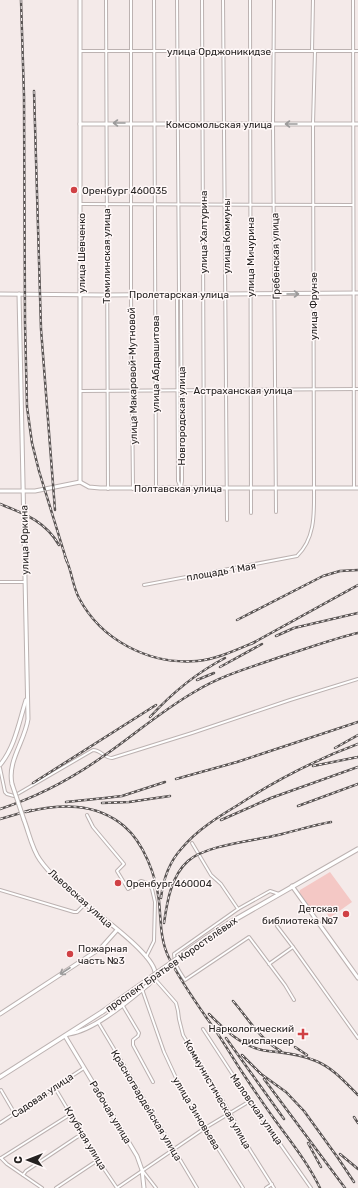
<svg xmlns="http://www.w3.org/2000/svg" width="358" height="1188" font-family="Rubik,sans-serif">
<rect width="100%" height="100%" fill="#f4eae9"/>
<path fill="#f4c8c5" d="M330,872L352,902L328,919V915L324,911H318L313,914L299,894L300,890Z"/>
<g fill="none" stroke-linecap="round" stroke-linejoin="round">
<defs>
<g id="street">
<path d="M106,0L108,489"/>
<path d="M131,0V295L133,489"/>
<path d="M154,0L156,488"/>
<path d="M177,0L179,294L177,298L178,481L181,488"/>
<path d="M202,0L204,488"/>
<path d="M223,0L227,520"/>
<path d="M250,0L251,513"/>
<path d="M274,0L273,124L276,512"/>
<path d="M353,0L354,488"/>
<path d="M80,51H358"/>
<path d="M312,51L313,0"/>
<path d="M81,204L353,205"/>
<path d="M179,294L181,298L182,481L181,487"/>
<path d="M81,391L358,389"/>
<path d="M0,582H25"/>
<path d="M144,585L297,556C316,538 314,511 314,488L313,124L315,51"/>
<path d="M0,768L5,792L7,794L14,796L93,750C101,750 104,758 112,758L192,733L290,700L358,679"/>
<path d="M87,815L93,827L124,864L117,871L128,889L141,881L147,883L152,889L155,902L154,941L146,957"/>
<path d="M192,843L211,875L221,884L238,909"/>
<path d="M0,890L74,912H77L85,904"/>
<path d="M279,894L270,891L238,909L174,954C174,964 179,971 185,980L249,937L285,985L294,1000"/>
<path d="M277,926L293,947"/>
<path d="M269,964L293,947L358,1038"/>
<path d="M154,978L176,1003L178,1011L179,1019L183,1035L230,1113L250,1150L274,1188"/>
<path d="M142,989L164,1052L183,1093L243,1188"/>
<path d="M123,1006L139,1033L138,1036L133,1040V1045L153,1082"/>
<path d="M98,1022L197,1188"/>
<path d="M203,1029L250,1101L311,1188"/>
<path d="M55,1088L98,1160L117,1188"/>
<path d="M1,1090L15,1114"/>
<path d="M0,1123L84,1068"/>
<path d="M1,1158L71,1114"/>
<path d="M1,1158L7,1164L42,1188"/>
<path d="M142,1170L156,1188"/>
<path d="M23,1175L26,1171L77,1137L83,1134"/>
<path d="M56,1188L98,1160"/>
<path d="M117,1188L205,1128L250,1101"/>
<path d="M266,1188L272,1184"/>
</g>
<g id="secondary">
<path d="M80,0V482"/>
<path d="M80,124H358"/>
<path d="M0,294L106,295L358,293"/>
<path d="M0,491H35L80,482L89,487L100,488H358"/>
<path d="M0,765C15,747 19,722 26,700"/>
<path d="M12,784C7,761 25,741 28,719L19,294"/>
<path d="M24,820C29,833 32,849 40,860C52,877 70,891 86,904C101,917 152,953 155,972C156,977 152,981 149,984C128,1001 95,1030 69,1034"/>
<path d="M292,886L358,978"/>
<path d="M0,1014L101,948L117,930"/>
<path d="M65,1036L137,1156L142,1170L144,1188"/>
</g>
<g id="primary">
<path d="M229,923L358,849"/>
<path d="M0,1077L102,1012"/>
</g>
</defs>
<use href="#street" stroke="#bcb2b1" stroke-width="4"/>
<use href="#secondary" stroke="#bcb2b1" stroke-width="5"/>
<use href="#primary" stroke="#bcb2b1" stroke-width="5.5"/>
<use href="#street" stroke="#fff" stroke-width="2"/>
<use href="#secondary" stroke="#fff" stroke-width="3"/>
<use href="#primary" stroke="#fff" stroke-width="3.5"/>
<defs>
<g id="rail">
<path d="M21,0L24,96L25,323L27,407L32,443L39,471L67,562"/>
<path d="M34,91L41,329L55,510"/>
<path d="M0,504C25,514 45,521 59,545"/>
<path d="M65,557C72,570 72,585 79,598C101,640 149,665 197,661C217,659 236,650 255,642"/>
<path d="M237,620L323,576L340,571L358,570"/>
<path d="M276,636L294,628L358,613"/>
<path d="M251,644L358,585"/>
<path d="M220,667L262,644"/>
<path d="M197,680L214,673"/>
<path d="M150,717C172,693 196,673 225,658"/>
<path d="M335,748L358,735"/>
<path d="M313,766L358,757"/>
<path d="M176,779L237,762L358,722"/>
<path d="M33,783L156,705"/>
<path d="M66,802L105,798L122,796L165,782"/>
<path d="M102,803L129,802L170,796"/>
<path d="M298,806L358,784"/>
<path d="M0,809C37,797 73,778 105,755C135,734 164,709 196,691C222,675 252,667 280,657C306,649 332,639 358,633"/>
<path d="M26,812C60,804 95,802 124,826C144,843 156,876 159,901C161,920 160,940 169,958C181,982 197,1004 213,1027C224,1042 233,1059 244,1075C254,1090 264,1105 275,1120C291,1142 308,1163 320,1188"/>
<path d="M0,819L31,810"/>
<path d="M221,820L271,798L358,767"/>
<path d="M161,898C163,880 170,861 182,848C197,830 218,817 238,805C276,780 315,760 358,744"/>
<path d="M164,923C167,902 171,876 188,861C206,845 253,841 278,835C296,831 313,825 331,822"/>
<path d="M233,1001C248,1018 260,1040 281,1051"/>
<path d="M209,1014C224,1029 240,1045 262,1050C280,1053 298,1053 316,1061C333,1068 345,1082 358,1095"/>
<path d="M226,1038L284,1119"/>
<path d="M295,1047L307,1055"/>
<path d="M242,1055L261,1074L286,1092L304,1111L338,1158L354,1182"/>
<path d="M264,1079L345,1188"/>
<path d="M354,1117L358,1123"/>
<path d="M308,1143L321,1167"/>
<path d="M340,1154L358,1169"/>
</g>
</defs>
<use href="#rail" stroke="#595453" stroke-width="2.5"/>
<use href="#rail" stroke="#fff8f8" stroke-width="1" stroke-dasharray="3" stroke-linecap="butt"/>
<defs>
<path id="secondary-bridge" d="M12,784L24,820"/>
<path id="primary-bridge" d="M102,1012L206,938L229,923"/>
</defs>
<use href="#secondary-bridge" stroke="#bcb2b1" stroke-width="5" stroke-linecap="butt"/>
<use href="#primary-bridge" stroke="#bcb2b1" stroke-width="5.5" stroke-linecap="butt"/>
<use href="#secondary-bridge" stroke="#fff" stroke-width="3"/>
<use href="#primary-bridge" stroke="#fff" stroke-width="3.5"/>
</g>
<defs><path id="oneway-shaft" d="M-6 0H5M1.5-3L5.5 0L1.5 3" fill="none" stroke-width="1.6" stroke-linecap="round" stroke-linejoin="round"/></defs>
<g stroke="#9c9b9b">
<use href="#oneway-shaft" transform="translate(119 123) rotate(180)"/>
<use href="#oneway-shaft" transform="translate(291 124) rotate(180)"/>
<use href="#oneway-shaft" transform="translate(293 294)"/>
<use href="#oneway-shaft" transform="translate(65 971) rotate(147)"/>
</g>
<g fill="#d04145" stroke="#fff8f8" stroke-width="1.5">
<circle cx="74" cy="190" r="4"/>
<circle cx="118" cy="883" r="4"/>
<circle cx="346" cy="914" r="4"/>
<circle cx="70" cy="954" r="4"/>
<path d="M301 1028h4v4h4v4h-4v4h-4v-4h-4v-4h4z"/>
</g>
<g text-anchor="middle" stroke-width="3" stroke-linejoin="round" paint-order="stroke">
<g font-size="10" fill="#242120" stroke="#fff8f8">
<text x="219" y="55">улица Орджоникидзе</text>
<text x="219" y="128">Комсомольская улица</text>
<text transform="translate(203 232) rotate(-90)" y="4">улица Халтурина</text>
<text transform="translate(226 236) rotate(-90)" y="4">улица Коммуны</text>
<text transform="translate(81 253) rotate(-90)" y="4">улица Шевченко</text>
<text transform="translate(106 256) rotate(-90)" y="4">Томилинская улица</text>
<text transform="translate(275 256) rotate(-91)" y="4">Гребенская улица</text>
<text transform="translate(250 257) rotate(-90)" y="4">улица Мичурина</text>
<text x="179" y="298">Пролетарская улица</text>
<text transform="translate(313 306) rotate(-90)" y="4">улица Фрунзе</text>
<text transform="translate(155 364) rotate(-90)" y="4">улица Абдрашитова</text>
<text transform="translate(132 376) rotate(-91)" y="4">улица Макаровой-Мутновой</text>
<text x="243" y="394">Астраханская улица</text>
<text transform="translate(181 416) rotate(-90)" y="4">Новгородская улица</text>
<text x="178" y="492">Полтавская улица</text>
<text transform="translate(24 540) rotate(-91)" y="4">улица Юркина</text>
<text transform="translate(221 571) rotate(-10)" y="4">площадь 1 Мая</text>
<text transform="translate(81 898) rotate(42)" y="4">Львовская улица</text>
<text transform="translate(171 964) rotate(-35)" y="4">проспект Братьев Коростелёвых</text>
<text transform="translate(218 1094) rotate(60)" y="4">Коммунистическая улица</text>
<text transform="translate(42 1095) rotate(-34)" y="4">Садовая улица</text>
<text transform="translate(147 1105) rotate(59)" y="4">Красногвардейская улица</text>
<text transform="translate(257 1109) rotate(55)" y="4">Маловская улица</text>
<text transform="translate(111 1112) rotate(59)" y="4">Рабочая улица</text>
<text transform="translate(197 1113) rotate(59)" y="4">улица Зиновьева</text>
<text transform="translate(86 1138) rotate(59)" y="4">Клубная улица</text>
</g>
<g font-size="10" fill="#242120" stroke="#fff8f8" text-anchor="start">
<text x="82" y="194">Оренбург 460035</text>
<text x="126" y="887">Оренбург 460004</text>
<text x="338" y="912" text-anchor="end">Детская<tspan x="338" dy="12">библиотека №7</tspan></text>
<text x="78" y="952">Пожарная<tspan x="78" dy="12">часть №3</tspan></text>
<text x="294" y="1032" text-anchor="end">Наркологический<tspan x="294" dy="12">диспансер</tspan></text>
</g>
</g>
<g transform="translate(28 1160) rotate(270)" stroke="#fff8f8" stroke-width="3" paint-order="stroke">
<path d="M0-3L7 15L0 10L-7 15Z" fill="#242120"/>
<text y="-6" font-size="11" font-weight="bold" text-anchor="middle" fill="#242120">С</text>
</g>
</svg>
